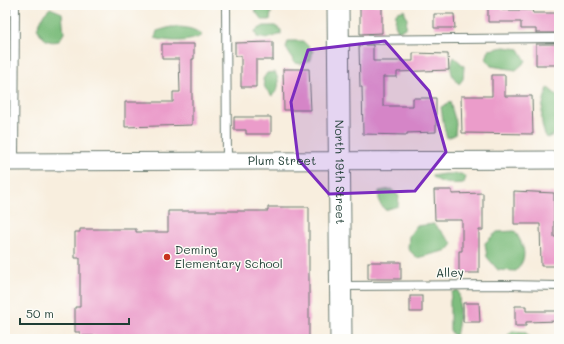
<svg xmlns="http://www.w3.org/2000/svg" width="564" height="344" font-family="Mali,sans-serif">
<rect width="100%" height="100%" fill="#fdfcf7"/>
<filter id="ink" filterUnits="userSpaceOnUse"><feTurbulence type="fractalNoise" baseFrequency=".025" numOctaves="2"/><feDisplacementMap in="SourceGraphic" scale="8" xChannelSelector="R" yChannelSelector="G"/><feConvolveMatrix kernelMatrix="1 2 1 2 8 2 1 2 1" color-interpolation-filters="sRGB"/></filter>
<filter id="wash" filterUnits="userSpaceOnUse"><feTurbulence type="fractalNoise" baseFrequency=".012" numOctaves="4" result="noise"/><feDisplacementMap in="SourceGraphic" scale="16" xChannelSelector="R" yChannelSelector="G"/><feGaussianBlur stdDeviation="0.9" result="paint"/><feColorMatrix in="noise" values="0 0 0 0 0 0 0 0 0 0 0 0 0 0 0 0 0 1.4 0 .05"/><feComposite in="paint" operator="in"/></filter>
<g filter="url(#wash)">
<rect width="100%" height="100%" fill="#f8eede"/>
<g fill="#7ebd7e" stroke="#4e7d59">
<path d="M253,5H272L270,20H262L255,11Z"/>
<path d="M50,8L62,13L64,33L59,41C47,44 42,38 37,28L44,14Z"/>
<path d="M404,10L407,19L406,28L398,31L395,24L396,13Z"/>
<path d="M264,26H275L281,30V34L267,39L257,37L255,31Z"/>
<path d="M171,27C182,27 193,27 202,35C192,43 167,42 155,38L157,31Z"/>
<path d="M288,41H303L313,51L311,60L302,64L295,63L286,48Z"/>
<path d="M504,47L519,49L526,61L516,70L491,66L486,59L489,50Z"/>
<path d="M454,57L464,66L463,79L459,84C450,75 449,68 454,57Z"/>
<path d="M275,72C280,82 280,88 272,96L265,88L263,79L267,73Z"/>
<path d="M548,88L559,97V127L554,135L547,138C538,124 542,102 548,88Z"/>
<path d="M450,102L456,123L455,135L447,138L444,127L441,107Z"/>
<path d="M444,174H461L466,177L464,183C451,184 441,185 431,176Z"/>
<path d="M391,189L399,196L398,206L385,210L379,202V191Z"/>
<path d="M434,224L453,244L448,250L417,258L408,249L409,236L416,226Z"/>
<path d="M515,231C524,247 529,256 516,271L498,270L487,257L485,243L497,232Z"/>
<path d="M458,290C461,298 459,330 455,338L450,330V301L452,292Z"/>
<path d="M512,331L525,332L531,339H507L506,337Z"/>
</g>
<g id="blocks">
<g fill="#eb9cca">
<path d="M360,5H382V33L360,34Z"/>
<path d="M488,5H502V10H532L533,13H556V33H536V29H521V22H488Z"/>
<path d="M434,14H454L455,28H434Z"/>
<path d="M273,42V60H256V87H241V56H235V43Z"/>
<path d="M162,44H194V59H192V125L125,127V102H173V92H180L179,59H162Z"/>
<path d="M536,44H556L557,65H536Z"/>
<path d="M359,45H373V61H413V53L448,54L449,70L397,72V77H383V106H413V98H436V132L407,133V135L363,134L362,87H360Z"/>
<path d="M283,69H309L311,110H284Z"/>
<path d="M492,75H505V96H532L533,134L462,133L461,96H492Z"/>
<path d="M234,117H271V134H246V130H234Z"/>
<path d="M434,190H452V194L483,193V230H479V273H459V251H462V220H435Z"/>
<path d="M514,191L554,193V237H558V266H541L540,224H514Z"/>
<path d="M268,207H309V339H147V336H80V332H75V307H80V258H75V232H80V229H136V232H168V211H268Z"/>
<rect x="368" y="262" width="33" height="17"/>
<rect x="410" y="296" width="12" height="16"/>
<path d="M463,303H479L480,322H463Z"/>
<path d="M515,306H526V311H559V321L526,322V326H515Z"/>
</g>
</g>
</g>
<g filter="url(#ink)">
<use href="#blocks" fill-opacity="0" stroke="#6b7b70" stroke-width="1"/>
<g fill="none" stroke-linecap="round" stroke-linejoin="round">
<defs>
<g id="service">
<path d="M226,5L227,162"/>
<path d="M339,40L559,38"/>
<path d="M14,162L15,5"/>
<path d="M341,286L506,285L559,286"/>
</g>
<g id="minor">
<path id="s1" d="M5,162L559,160"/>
</g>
<g id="tertiary">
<path id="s2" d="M338,5L341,339"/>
</g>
</defs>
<use href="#service" stroke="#6b7b70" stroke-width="10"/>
<use href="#minor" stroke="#6b7b70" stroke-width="19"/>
<use href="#tertiary" stroke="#6b7b70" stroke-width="23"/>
<use href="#service" stroke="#fff" stroke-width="8"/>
<use href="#minor" stroke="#fff" stroke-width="17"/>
<use href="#tertiary" stroke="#fff" stroke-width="21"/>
</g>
</g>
<path fill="#7b2cbf" fill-opacity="0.2" stroke="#7b2cbf" stroke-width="3" stroke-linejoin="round" d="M385,41L429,91L446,152L415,191L329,194L298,159L291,102L308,50Z"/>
<circle fill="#c8321e" stroke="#fdfcf7" stroke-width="1.5" cx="167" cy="257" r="4"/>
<g text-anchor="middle" stroke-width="3" stroke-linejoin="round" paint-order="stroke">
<g font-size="12" fill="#1f3d34" stroke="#fdfcf7">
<text dy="4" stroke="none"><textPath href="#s1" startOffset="277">Plum Street</textPath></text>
<text dy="4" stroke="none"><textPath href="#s2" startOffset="167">North 19th Street</textPath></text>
<text transform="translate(450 273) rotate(-1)" y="4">Alley</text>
</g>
<g font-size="12" fill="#1f3d34" stroke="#fdfcf7" text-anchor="start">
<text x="175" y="254">Deming<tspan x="175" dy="14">Elementary School</tspan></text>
</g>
</g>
<rect width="564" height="344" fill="none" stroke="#fdfcf7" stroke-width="20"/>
<path d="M20 318v6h109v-6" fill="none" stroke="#1f3d34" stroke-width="2"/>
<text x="26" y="318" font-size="12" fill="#1f3d34" stroke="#fdfcf7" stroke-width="3" paint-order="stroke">50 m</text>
</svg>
